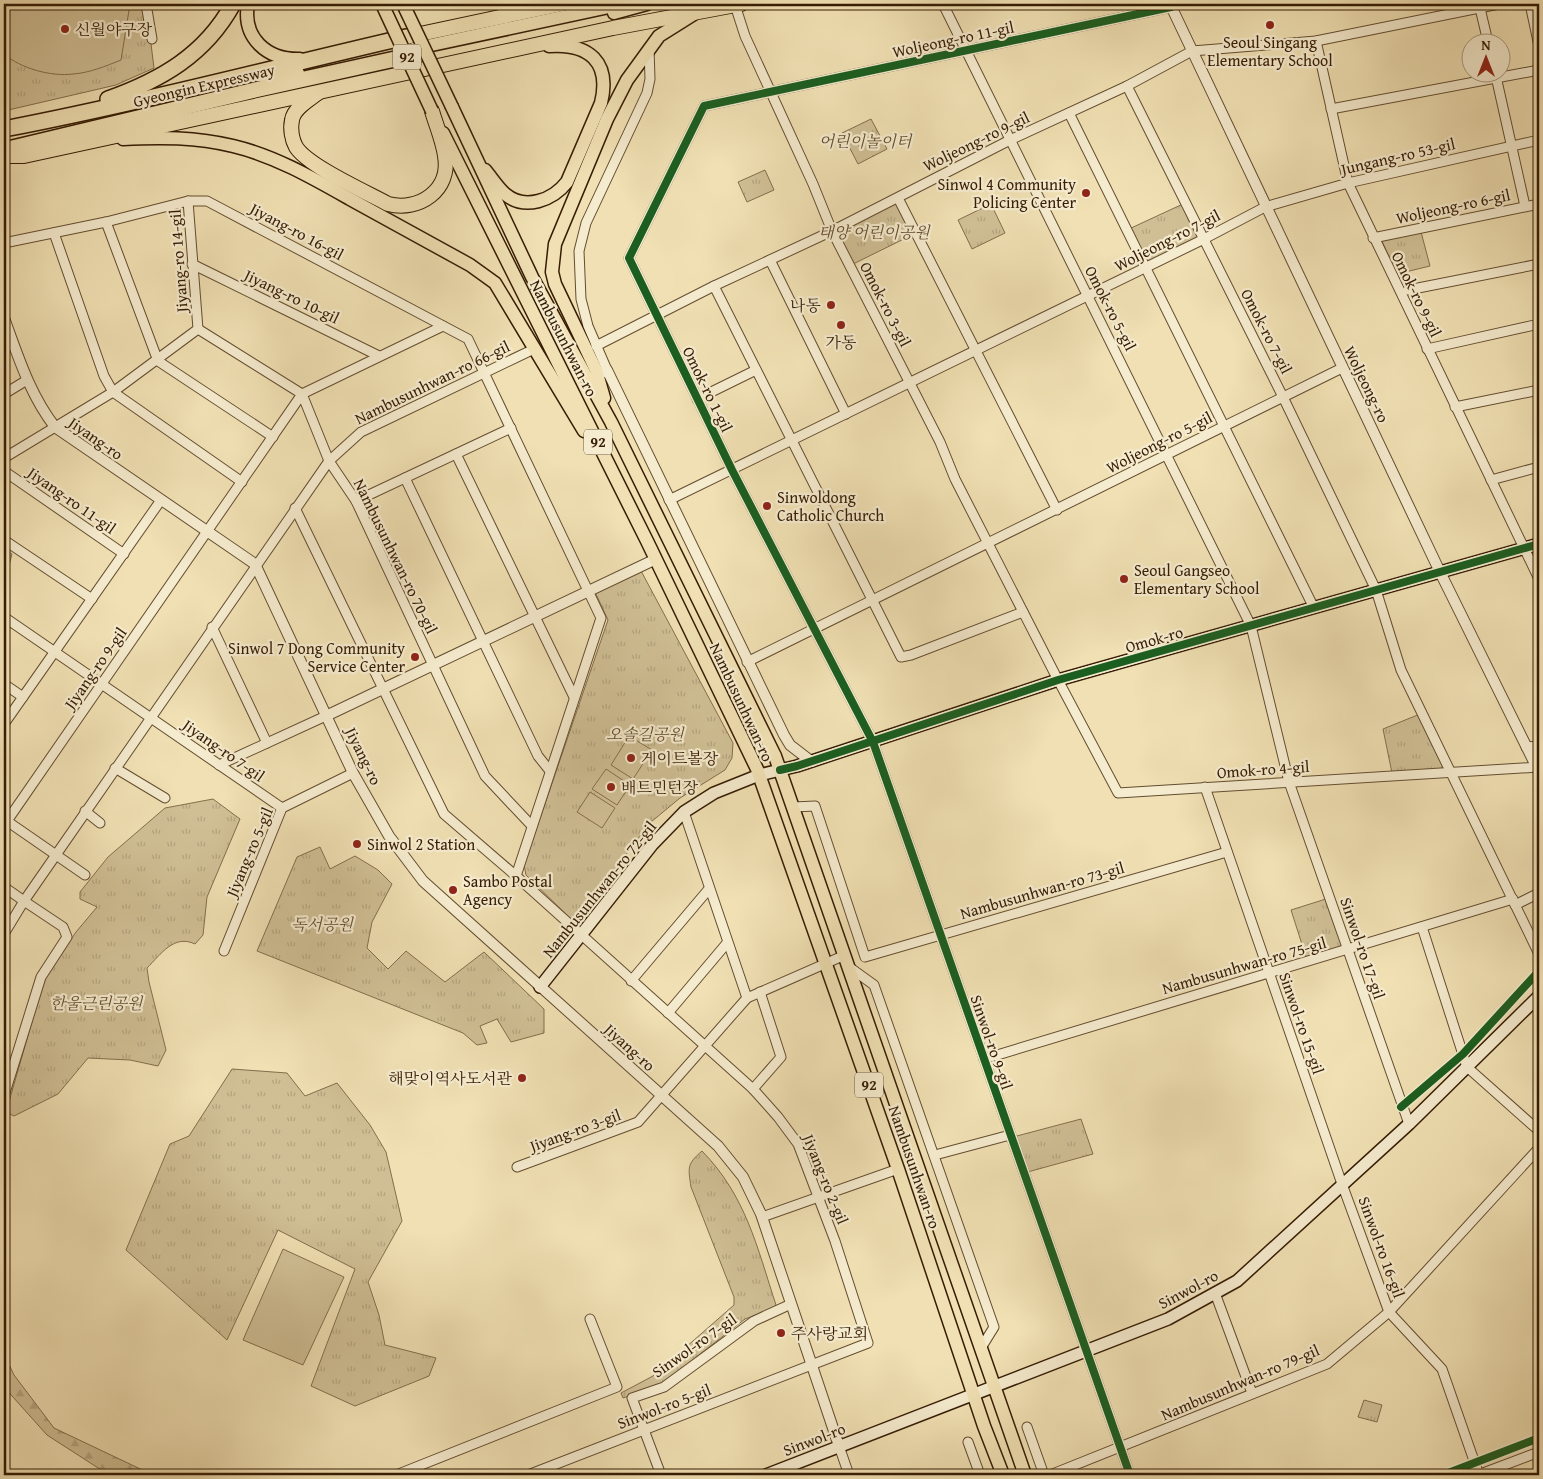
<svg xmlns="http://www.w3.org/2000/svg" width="1543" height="1479" font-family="'Gentium Book Plus','Noto Serif KR',serif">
<defs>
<pattern id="forest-firs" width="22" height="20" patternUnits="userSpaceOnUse" patternTransform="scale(1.25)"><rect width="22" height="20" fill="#d0bf95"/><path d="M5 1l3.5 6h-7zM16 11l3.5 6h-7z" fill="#b3a47f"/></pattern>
<pattern id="park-tufts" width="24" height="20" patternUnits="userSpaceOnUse" patternTransform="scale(1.25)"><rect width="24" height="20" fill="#d0bf95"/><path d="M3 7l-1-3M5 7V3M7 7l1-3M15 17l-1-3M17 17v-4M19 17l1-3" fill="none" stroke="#b3a47f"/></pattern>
</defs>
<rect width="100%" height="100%" fill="#f0e0b3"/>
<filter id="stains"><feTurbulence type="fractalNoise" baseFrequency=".004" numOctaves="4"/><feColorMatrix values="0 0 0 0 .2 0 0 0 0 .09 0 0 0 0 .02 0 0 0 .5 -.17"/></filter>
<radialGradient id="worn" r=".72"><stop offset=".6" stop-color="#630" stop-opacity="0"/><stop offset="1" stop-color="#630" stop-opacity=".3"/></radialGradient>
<path fill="url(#forest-firs)" stroke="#836e4c" d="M4,1354L14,1375L54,1428L153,1475H109L47,1435L4,1387Z"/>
<g fill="url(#park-tufts)" stroke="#836e4c">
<path d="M4,4H146L154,68L116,85L4,111Z"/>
<path d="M871,119L887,149L858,164L842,133Z"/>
<path d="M765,170L774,190L747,202L738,182Z"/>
<path d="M898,198L916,233L849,266L832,231Z"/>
<path d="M1185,203L1203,239L1147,266L1129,229Z"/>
<path d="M991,204L1005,233L972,249L958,220Z"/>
<path d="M1420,228L1430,266L1397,274L1380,237Z"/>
<path d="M4,549L12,554L4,585Z"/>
<path d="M640,569L733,743L732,758L725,770L680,798L651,822L574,922L526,875L524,865L608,620L595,592Z"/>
<path d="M1420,714L1445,760L1441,770L1392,773L1383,729Z"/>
<path d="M213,799L240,819L207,897L203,935L195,944C174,934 161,954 147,968L149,982L166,1050L158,1066L130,1060L88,1058L58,1094L14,1116L6,1112L44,980L76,932L97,907L80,899V892L108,857L165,808Z"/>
<path d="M320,847L330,869L355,856L378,870L392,884L372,922L367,948L388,969L406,951L445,982L484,952L544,1009V1033L511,1042L497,1019L480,1026L487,1043L477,1045L463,1033L257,951L297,857Z"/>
<path d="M1329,898L1345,948L1307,960L1291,910Z"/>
<path d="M232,1069L287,1073L305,1096L337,1083L370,1125L386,1152L402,1221L368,1282L379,1315L385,1345L436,1358L429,1376L355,1406L311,1386L355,1269L278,1230L227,1340L126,1250L170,1144L189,1136Z"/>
<path d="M1081,1119L1093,1154L1024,1173L1013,1137Z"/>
<path d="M702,1151C746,1196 757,1247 776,1305L772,1309L745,1319L659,1386L623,1398L621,1393L653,1376L734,1305V1297L691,1187C688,1167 687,1164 702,1151Z"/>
<path d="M1364,1400L1382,1405L1377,1422L1358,1417Z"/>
</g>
<g fill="#d0bf95" stroke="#836e4c">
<path d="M4,4H130L121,60C106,66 89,73 73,74C51,77 20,68 4,54Z"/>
<path d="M629,736L652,750L633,779L611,765Z"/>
<path d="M606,769L630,785L617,805L592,789Z"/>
<path d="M590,792L615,808L602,828L577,812Z"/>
<path d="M283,1249L344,1277L303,1365L243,1340Z"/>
</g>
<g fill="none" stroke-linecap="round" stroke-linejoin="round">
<defs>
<g id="minor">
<path d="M146,4L152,39"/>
<path d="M943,4L1251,626L1289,782L1409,1124"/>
<path d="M1479,4L1488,42"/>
<path d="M1530,4L1539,46"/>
<path d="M735,5L745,36L813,184L832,231L940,442L955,479L1058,680L1118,793L1539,767"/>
<path d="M1316,41L1348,183L1539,579"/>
<path d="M1495,72L1525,206"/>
<path d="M1127,86L1283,397L1376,590L1401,670L1539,954"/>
<path d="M1331,109L1539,70"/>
<path d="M1069,113L1314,608"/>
<path d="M898,198L1057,510"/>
<path d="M106,222L158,361L273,437"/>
<path d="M54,233L104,376L113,392L242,482"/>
<path d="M1373,238L1539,204"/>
<path d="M4,243L106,222L188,201H207L468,339L601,618L516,876"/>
<path d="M770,260L846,414"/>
<path d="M192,264L379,356"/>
<path d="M714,286L901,657L911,655L1023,612"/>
<path d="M1408,290L1539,264"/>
<path d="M198,329L302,394L329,461L356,501L485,776L532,826"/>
<path d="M596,346L714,286L832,231L1010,140L1127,86L1192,51L1316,41L1499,4"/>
<path d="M1427,349L1539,324"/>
<path d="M607,370L588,326L581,299L579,251L586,223L647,93L650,79L649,48"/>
<path d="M4,394L27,380"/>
<path d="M697,399L756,370"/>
<path d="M1455,407L1539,390"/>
<path d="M456,454L574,697"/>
<path d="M4,458L113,392L198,329L188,201"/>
<path d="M4,471L124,554"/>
<path d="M405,478L538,756L550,771"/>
<path d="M1491,480L1539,467"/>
<path d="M669,500L1204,239L1265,207L1348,183L1539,140"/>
<path d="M356,501L511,428"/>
<path d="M295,508L444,814L516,876L753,1089L778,1117L798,1144L835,1241L868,1343L528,1475"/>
<path d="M4,540L92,599"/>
<path d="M4,617L282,808"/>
<path d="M212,627L267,743"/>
<path d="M747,662L1342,368"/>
<path d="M4,684L23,697"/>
<path d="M4,724L161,500"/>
<path d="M1526,747L1539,746"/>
<path d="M219,765L328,715"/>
<path d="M115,768L165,798"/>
<path d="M1205,787L1342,1184L1389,1312L1442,1369L1479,1475"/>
<path d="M794,807L815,806L865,957L1227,852"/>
<path d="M85,811L100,823"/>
<path d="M684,812L747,998"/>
<path d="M4,819L85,875"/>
<path d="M7,821L302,394L443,326"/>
<path d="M4,887L24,901L329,461L361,432L534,349"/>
<path d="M1515,905L1539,893"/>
<path d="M1422,927L1467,1067L1539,1131"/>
<path d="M4,934L24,901L63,927L67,937L41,977L4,1096"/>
<path d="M224,951L282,808L353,773"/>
<path d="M849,967L874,985L994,1327L981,1348"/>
<path d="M631,981L708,890"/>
<path d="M668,1013L727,943"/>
<path d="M984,1059L1513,899"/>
<path d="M753,1089L781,1057L760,992"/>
<path d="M935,1155L1010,1135"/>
<path d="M517,1167L638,1122L747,998L845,955"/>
<path d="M762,1217L898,1169"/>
<path d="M1215,1293L1252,1393"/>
<path d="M1027,1427L1044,1475"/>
<path d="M968,1442L980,1475"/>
<path d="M839,1446L849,1475"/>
<path d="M396,1475L617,1387L590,1319"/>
<path d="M661,1475L632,1398L664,1387L754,1321L791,1304"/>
<path d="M1050,1475L1327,1364L1389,1312L1539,1148"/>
<path d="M1130,1475L873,742L732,470L629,258L704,106L1171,7"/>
<path d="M1478,1475L1539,1452"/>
</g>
<g id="tertiary">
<path d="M1170,4L1440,572L1539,772"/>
<path d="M4,318C18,356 30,395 55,427L255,564L353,773L389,836L423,881L718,1146L743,1177L761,1214L839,1446"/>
<path d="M597,375L607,370L784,735L790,745L812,762"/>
<path d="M328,715L656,559"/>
</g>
<g id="secondary">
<path d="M540,987L652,845L684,812L714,793L759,775L797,766L1058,680L1539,544"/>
<path d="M766,1475L1168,1319L1237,1281L1409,1124L1539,996"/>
</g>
<g id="primary">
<path d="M248,4C242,38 267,60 300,59"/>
<path d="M614,13L647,4"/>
<path d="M413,49L623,4"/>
<path d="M259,75L282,77L298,73"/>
<path d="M452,107L532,277L611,422L775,756L1025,1475"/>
<path d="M443,133L647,541L757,769L898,1169L984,1426L1003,1475"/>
<path d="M123,139C160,137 196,137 233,146C275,156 313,178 350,199C390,221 430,243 470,265L495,283L584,431"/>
<path d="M485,170C491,177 497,187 505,194C525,211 553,200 567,182L601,103C611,62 589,43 549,46"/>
<path d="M604,398L596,370L555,284L552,272L555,244L607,119L627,80L659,36L694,14"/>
</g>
<g id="trunk">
<path d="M406,37L562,4"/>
<path d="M318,93C309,100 294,108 292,120C290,129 292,140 296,147C308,166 366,192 388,204C419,212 451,190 445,156C443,141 436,125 432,111"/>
<path d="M4,156H24L613,28L741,4"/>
</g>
<g id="motorway">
<path d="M108,99C161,80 205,55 233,4"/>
<path d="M4,129C139,103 272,68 406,37"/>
<path d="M4,150L255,90L413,55"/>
</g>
</defs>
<use href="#minor" stroke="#644d30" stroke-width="11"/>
<use href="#tertiary" stroke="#644d30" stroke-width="12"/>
<use href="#secondary" stroke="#361c04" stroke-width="14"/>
<use href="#primary" stroke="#361c04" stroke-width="15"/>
<use href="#trunk" stroke="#361c04" stroke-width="16"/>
<use href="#motorway" stroke="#361c04" stroke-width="18"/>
<use href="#minor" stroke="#f5ebce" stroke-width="9"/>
<use href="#tertiary" stroke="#f5ebce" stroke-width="10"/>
<use href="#secondary" stroke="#f5ebce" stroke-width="11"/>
<use href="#primary" stroke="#f0e0b3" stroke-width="12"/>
<use href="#trunk" stroke="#f0e0b3" stroke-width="14"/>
<use href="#motorway" stroke="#f0e0b3" stroke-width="15"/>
<defs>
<g id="primary-bridge">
<path d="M382,4L432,111"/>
<path d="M403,4L452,107"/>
</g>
</defs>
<use href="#primary-bridge" stroke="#361c04" stroke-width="15" stroke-linecap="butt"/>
<use href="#primary-bridge" stroke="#f0e0b3" stroke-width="12"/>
<defs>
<g id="cycleway">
<path d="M780,770L797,766L1058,680L1539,544"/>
<path d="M1401,1107L1463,1054L1539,971"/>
<path d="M1130,1475L873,742L732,470L629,258L704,106L1171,7L1170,4"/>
<path d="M1443,1475L1539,1438"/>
</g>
</defs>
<use href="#cycleway" stroke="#f5ebce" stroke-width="11"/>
<use href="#cycleway" stroke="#1b5e20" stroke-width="8"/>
</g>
<g fill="#8f2418" stroke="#f5ebce" stroke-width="2">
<circle cx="1270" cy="25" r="5"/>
<circle cx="65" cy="29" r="5"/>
<circle cx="1086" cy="193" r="5"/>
<circle cx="831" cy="305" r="5"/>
<circle cx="841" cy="325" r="5"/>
<circle cx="767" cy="506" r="5"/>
<circle cx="1124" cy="579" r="5"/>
<circle cx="415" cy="657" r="5"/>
<circle cx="631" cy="758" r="5"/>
<circle cx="611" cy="787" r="5"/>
<circle cx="357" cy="844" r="5"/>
<circle cx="453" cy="890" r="5"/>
<circle cx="522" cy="1078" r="5"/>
<circle cx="781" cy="1333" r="5"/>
</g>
<g text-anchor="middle" stroke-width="4.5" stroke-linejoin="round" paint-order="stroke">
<g fill="#f5ebce" stroke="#6f5a41" stroke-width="1">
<rect x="393" y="44.5" width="28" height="25" rx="4"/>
<rect x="584" y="429.5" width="28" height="25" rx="4"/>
<rect x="855" y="1072.5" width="28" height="25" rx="4"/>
</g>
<g font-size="15" font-weight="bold" fill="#361c04">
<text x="407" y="62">92</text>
<text x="598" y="447">92</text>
<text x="869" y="1090">92</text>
</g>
<g font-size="16" fill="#361c04" stroke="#f5ebce" text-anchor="start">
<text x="75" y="35">신월야구장</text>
<text x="1270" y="48" text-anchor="middle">Seoul Singang<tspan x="1270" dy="18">Elementary School</tspan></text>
<text x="1076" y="190" text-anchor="end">Sinwol 4 Community<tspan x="1076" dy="18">Policing Center</tspan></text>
<text x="821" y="311" text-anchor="end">나동</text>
<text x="841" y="348" text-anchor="middle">가동</text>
<text x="777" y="503">Sinwoldong<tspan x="777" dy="18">Catholic Church</tspan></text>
<text x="1134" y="576">Seoul Gangseo<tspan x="1134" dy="18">Elementary School</tspan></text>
<text x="405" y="654" text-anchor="end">Sinwol 7 Dong Community<tspan x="405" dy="18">Service Center</tspan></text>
<text x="641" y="764">게이트볼장</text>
<text x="621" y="793">배트민턴장</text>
<text x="367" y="850">Sinwol 2 Station</text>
<text x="463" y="887">Sambo Postal<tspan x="463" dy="18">Agency</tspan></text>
<text x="512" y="1084" text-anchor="end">해맞이역사도서관</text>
<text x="791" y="1339">주사랑교회</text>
</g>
<g font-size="16" fill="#361c04" stroke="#f5ebce">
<text transform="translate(953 39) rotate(-12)" y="6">Woljeong-ro 11-gil</text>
<text transform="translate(204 85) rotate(-13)" y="6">Gyeongin Expressway</text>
<text transform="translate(976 141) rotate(-26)" y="6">Woljeong-ro 9-gil</text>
<text transform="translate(1398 156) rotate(-13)" y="6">Jungang-ro 53-gil</text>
<text transform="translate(1453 206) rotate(-12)" y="6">Woljeong-ro 6-gil</text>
<text transform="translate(297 231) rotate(28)" y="6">Jiyang-ro 16-gil</text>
<text transform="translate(1167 240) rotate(-27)" y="6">Woljeong-ro 7-gil</text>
<text transform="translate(178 261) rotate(-94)" y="6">Jiyang-ro 14-gil</text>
<text transform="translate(1417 294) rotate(64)" y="6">Omok-ro 9-gil</text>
<text transform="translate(292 296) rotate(26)" y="6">Jiyang-ro 10-gil</text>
<text transform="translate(886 304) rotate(63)" y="6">Omok-ro 3-gil</text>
<text transform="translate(1111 308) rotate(63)" y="6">Omok-ro 5-gil</text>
<text transform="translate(1267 331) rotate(63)" y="6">Omok-ro 7-gil</text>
<text transform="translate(564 338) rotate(63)" y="6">Nambusunhwan-ro</text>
<text transform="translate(432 382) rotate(-26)" y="6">Nambusunhwan-ro 66-gil</text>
<text transform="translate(1367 384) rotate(64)" y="6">Woljeong-ro</text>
<text transform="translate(708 389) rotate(64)" y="6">Omok-ro 1-gil</text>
<text transform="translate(96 438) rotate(35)" y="6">Jiyang-ro</text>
<text transform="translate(1159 442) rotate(-27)" y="6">Woljeong-ro 5-gil</text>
<text transform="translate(72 500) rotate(35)" y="6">Jiyang-ro 11-gil</text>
<text transform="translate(396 556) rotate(64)" y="6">Nambusunhwan-ro 70-gil</text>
<text transform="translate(1154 639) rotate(-16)" y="6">Omok-ro</text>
<text transform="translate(95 668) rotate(-55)" y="6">Jiyang-ro 9-gil</text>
<text transform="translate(742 702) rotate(65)" y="6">Nambusunhwan-ro</text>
<text transform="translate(224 750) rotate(35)" y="6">Jiyang-ro 7-gil</text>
<text transform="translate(364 756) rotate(64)" y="6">Jiyang-ro</text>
<text transform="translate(1263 769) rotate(-4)" y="6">Omok-ro 4-gil</text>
<text transform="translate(249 852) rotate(-67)" y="6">Jiyang-ro 5-gil</text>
<text transform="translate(599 889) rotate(-51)" y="6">Nambusunhwan-ro 72-gil</text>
<text transform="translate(1042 890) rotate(-16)" y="6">Nambusunhwan-ro 73-gil</text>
<text transform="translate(1363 948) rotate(71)" y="6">Sinwol-ro 17-gil</text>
<text transform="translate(1244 965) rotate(-16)" y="6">Nambusunhwan-ro 75-gil</text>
<text transform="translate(1302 1023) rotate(71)" y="6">Sinwol-ro 15-gil</text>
<text transform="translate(992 1042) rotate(71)" y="6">Sinwol-ro 9-gil</text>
<text transform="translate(630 1047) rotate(42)" y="6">Jiyang-ro</text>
<text transform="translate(575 1130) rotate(-20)" y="6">Jiyang-ro 3-gil</text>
<text transform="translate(915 1167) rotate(71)" y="6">Nambusunhwan-ro</text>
<text transform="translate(826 1179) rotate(68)" y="6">Jiyang-ro 2-gil</text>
<text transform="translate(1382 1247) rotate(70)" y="6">Sinwol-ro 16-gil</text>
<text transform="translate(1188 1289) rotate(-28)" y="6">Sinwol-ro</text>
<text transform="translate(694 1345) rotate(-35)" y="6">Sinwol-ro 7-gil</text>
<text transform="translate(1240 1382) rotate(-23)" y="6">Nambusunhwan-ro 79-gil</text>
<text transform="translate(664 1406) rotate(-21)" y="6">Sinwol-ro 5-gil</text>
<text transform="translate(814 1439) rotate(-21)" y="6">Sinwol-ro</text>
</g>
<g font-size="16" font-style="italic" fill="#644d30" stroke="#f5ebce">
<text x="865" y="147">어린이놀이터</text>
<text x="874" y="238">태양 어린이공원</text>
<text x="645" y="740">오솔길공원</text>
<text x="322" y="930">독서공원</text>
<text x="96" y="1009">한울근린공원</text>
</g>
</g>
<rect width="1543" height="1479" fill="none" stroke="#f0e0b3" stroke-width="20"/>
<rect x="5" y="5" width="1533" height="1469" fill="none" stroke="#361c04" stroke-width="2.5"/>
<rect x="10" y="10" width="1523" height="1459" fill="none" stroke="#361c04"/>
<g transform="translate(1486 58)"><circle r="24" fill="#f5ebce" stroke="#a9987d"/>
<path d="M0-4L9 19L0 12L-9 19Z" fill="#8f2418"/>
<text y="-8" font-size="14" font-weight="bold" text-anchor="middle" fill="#361c04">N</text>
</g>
<rect width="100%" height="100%" filter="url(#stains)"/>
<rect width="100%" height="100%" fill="url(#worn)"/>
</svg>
